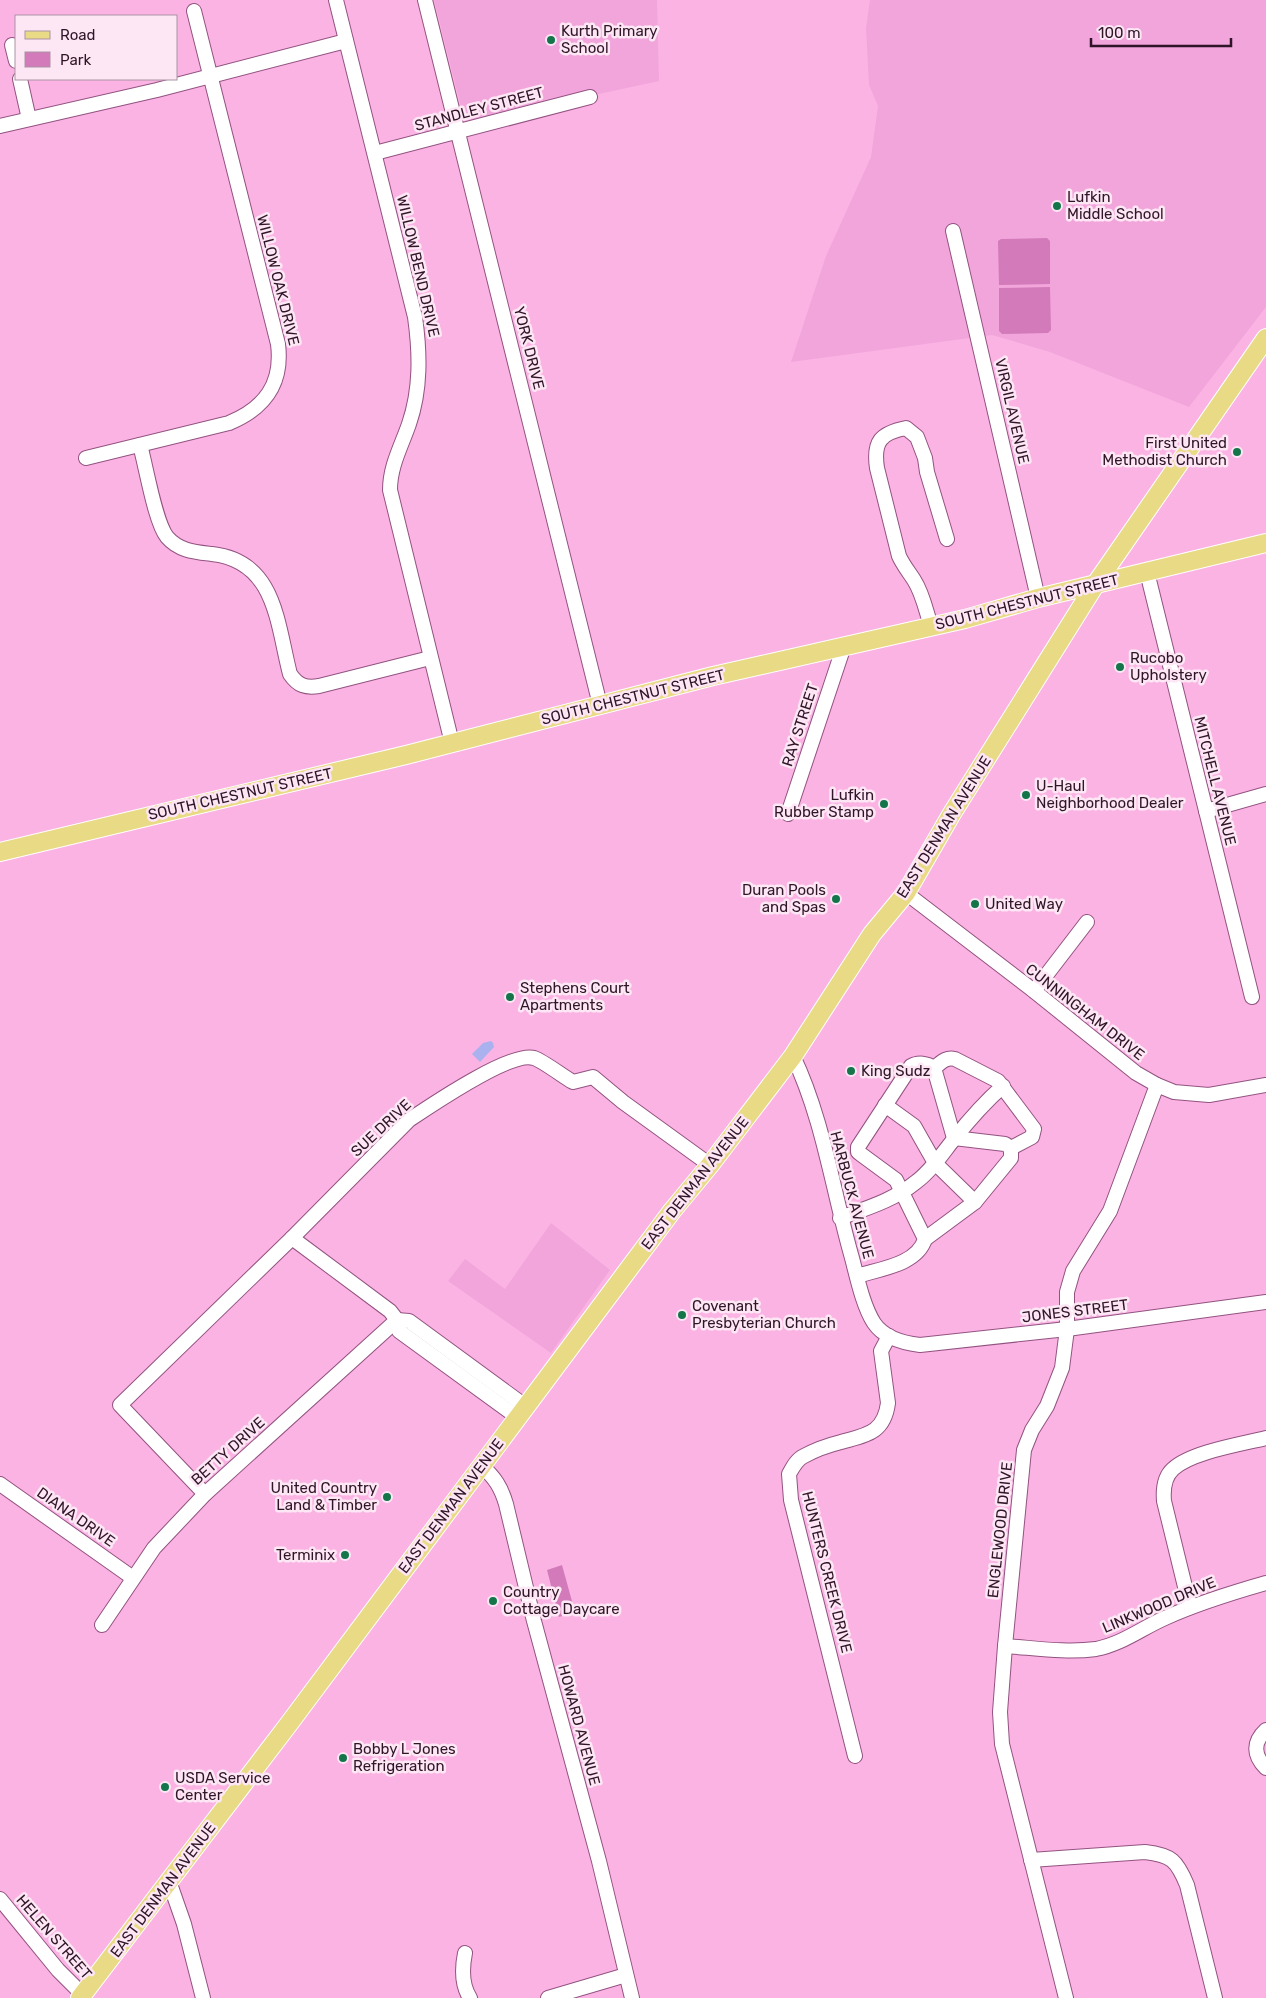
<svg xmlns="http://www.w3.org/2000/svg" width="1266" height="1998" font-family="Rubik,sans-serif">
<rect width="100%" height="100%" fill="#fbb3e4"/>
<g fill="#f2a5db">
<path d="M434,0H657L659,81L465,123Z"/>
<path d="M870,0H1266V307L1189,407L1050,352L992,335L791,362L826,256L871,157L878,106L869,85L866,28Z"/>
<path d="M551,1223L610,1270L551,1353L448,1281L465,1259L505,1289Z"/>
</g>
<g fill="#d37bba">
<path d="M1047,238L1050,241V284L999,285L998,241L1001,239Z"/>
<path d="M1050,287L1051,330L1048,333L1002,334L999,331V288Z"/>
<path d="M562,1565L575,1612L559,1617L547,1570Z"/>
</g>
<path fill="#a9b1ee" d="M491,1041L493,1043L494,1047L480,1062L472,1054L483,1043Z"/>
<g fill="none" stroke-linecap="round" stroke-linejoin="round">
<defs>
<g id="minor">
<path d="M336,0L415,317C420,353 421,389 409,424C401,447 390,466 390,490L452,743"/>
<path d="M425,0L600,705"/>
<path d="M12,45L16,61"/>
<path d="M20,79L29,119"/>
<path d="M0,126L157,90L346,41"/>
<path d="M375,153L590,97"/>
<path d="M953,231L1038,598"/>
<path d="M140,445C146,466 155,522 167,537C179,551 195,552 212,554C276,561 277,624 290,674C298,686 306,688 319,686L430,658"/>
<path d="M86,458L229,423C265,408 283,384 278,344L194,11"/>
<path d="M1147,572L1252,997"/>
<path d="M931,626C926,611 923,594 914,580C909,572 903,565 899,556L877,468C873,441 881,433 906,428L917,437L925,458L927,472L947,539"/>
<path d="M1206,811L1266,794"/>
<path d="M788,814L844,646"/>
<path d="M906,893L1034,991L1136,1073L1157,1085L1174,1092L1209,1095L1266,1085"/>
<path d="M1034,991L1087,922"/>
<path d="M793,1056C823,1118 833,1192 852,1258C857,1277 863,1306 874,1323C884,1338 903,1343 920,1345L1067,1329L1266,1302"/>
<path d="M934,1068L954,1138"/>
<path d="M885,1105L914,1126L935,1163L975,1202L925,1239"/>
<path d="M954,1138L1005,1144L1011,1148"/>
<path d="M975,1202L1011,1158V1148"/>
<path d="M840,1218C867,1208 894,1200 916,1182C931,1171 942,1154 954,1139C969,1120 985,1102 1003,1086"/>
<path d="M292,1238L390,1311L397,1320L399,1331L517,1417"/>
<path d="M857,1276C879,1269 917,1265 925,1239L896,1180L862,1155L858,1152V1147L911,1066C918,1062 927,1063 934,1068C942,1062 945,1057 955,1059L998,1081L1034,1129L1032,1137L1011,1148"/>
<path d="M397,1320L409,1321L525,1406"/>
<path d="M482,1466C495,1478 501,1487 506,1504L534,1621L599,1861L632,1998"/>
<path d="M0,1484L133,1578"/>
<path d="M205,1494L120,1405L292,1238L409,1120C430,1106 511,1051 534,1058C543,1061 564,1077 573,1082L593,1077L623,1102L710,1165"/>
<path d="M1190,1607L1164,1501C1163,1489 1164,1477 1173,1469C1191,1452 1242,1444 1266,1438"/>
<path d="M102,1625L154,1548L205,1494L397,1320"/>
<path d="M1005,1646C1035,1648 1066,1653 1096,1649C1122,1644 1142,1628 1165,1618C1198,1603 1231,1593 1266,1583"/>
<path d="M1266,1730C1253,1742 1253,1755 1266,1768"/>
<path d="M855,1756L791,1500L789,1474C793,1467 797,1459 804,1456C815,1450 829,1445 841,1442C865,1435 884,1434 888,1403L881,1351L889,1336"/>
<path d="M1031,1860L1145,1852C1172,1855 1177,1861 1187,1885L1215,1998"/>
<path d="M169,1881L184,1924L203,1998"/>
<path d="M0,1899L58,1970L83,1995"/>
<path d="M465,1953C462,1968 461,1984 470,1998"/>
<path d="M548,1998L626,1975"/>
<path d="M1066,1998L1002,1744L1000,1712L1005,1646L1024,1450L1032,1430L1047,1406L1062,1368L1067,1329V1292L1073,1271L1110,1211L1157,1085"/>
</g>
<g id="major">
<path d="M0,852L406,755L713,676L965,619L1038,598L1266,543"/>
<path d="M80,1998L288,1725L672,1211L710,1165L793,1056L872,934L906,893L951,815L1095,585L1266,338"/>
</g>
</defs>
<use href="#minor" stroke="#925380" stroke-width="16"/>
<use href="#major" stroke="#fff" stroke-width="20"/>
<use href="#minor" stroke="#fff" stroke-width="14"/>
<use href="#major" stroke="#e9da85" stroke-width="18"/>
</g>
<g fill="#14744a" stroke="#fde7f5" stroke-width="2">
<circle cx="551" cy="40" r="5"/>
<circle cx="1057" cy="206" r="5"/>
<circle cx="1237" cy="452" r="5"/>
<circle cx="1120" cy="667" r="5"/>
<circle cx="1026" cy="795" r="5"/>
<circle cx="884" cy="804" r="5"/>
<circle cx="836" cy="899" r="5"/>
<circle cx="975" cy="904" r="5"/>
<circle cx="510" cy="997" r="5"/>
<circle cx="851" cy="1071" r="5"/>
<circle cx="682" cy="1315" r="5"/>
<circle cx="387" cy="1497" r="5"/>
<circle cx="345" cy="1555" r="5"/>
<circle cx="493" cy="1601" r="5"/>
<circle cx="343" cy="1758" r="5"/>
<circle cx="165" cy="1787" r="5"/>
</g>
<g text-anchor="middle" stroke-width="5" stroke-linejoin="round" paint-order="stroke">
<g font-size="15" fill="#2f1527" stroke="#fde7f5" text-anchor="start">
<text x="561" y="36">Kurth Primary<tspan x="561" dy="17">School</tspan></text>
<text x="1067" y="202">Lufkin<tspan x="1067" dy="17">Middle School</tspan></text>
<text x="1227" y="448" text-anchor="end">First United<tspan x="1227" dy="17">Methodist Church</tspan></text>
<text x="1130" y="663">Rucobo<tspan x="1130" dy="17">Upholstery</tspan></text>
<text x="1036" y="791">U-Haul<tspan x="1036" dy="17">Neighborhood Dealer</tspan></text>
<text x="874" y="800" text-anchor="end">Lufkin<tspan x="874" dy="17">Rubber Stamp</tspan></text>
<text x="826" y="895" text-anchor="end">Duran Pools<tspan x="826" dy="17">and Spas</tspan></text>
<text x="985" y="909">United Way</text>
<text x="520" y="993">Stephens Court<tspan x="520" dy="17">Apartments</tspan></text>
<text x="861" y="1076">King Sudz</text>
<text x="692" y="1311">Covenant<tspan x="692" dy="17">Presbyterian Church</tspan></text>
<text x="377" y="1493" text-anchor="end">United Country<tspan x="377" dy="17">Land &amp; Timber</tspan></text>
<text x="335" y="1560" text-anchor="end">Terminix</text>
<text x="503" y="1597">Country<tspan x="503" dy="17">Cottage Daycare</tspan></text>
<text x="353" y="1754">Bobby L Jones<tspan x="353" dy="17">Refrigeration</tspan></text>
<text x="175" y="1783">USDA Service<tspan x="175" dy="17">Center</tspan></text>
</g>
<g font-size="15" fill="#2f1527" stroke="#fde7f5">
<text transform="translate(479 109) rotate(-15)" y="5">STANDLEY STREET</text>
<text transform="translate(418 266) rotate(77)" y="5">WILLOW BEND DRIVE</text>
<text transform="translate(278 280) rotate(76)" y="5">WILLOW OAK DRIVE</text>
<text transform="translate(529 348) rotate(76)" y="5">YORK DRIVE</text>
<text transform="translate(1012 411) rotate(77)" y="5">VIRGIL AVENUE</text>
<text transform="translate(1027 602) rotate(-14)" y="5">SOUTH CHESTNUT STREET</text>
<text transform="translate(633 697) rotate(-14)" y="5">SOUTH CHESTNUT STREET</text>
<text transform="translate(800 725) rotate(-72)" y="5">RAY STREET</text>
<text transform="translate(1215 781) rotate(76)" y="5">MITCHELL AVENUE</text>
<text transform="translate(240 794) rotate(-13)" y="5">SOUTH CHESTNUT STREET</text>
<text transform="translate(944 827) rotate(-58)" y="5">EAST DENMAN AVENUE</text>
<text transform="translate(1085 1012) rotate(38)" y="5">CUNNINGHAM DRIVE</text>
<text transform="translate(381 1128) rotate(-43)" y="5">SUE DRIVE</text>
<text transform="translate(695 1183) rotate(-52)" y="5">EAST DENMAN AVENUE</text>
<text transform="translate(852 1195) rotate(75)" y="5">HARBUCK AVENUE</text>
<text transform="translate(1075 1311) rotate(-7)" y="5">JONES STREET</text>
<text transform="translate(228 1451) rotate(-42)" y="5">BETTY DRIVE</text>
<text transform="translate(451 1506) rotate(-53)" y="5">EAST DENMAN AVENUE</text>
<text transform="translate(76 1517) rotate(35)" y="5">DIANA DRIVE</text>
<text transform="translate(1000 1530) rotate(-84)" y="5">ENGLEWOOD DRIVE</text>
<text transform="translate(827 1572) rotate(76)" y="5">HUNTERS CREEK DRIVE</text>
<text transform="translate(1159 1605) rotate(-23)" y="5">LINKWOOD DRIVE</text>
<text transform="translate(579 1725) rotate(75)" y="5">HOWARD AVENUE</text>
<text transform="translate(163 1890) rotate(-53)" y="5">EAST DENMAN AVENUE</text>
<text transform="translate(54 1937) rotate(49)" y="5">HELEN STREET</text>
</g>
</g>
<rect x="15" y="15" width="162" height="65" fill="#fde7f5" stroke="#ab93a3"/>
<rect x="25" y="31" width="25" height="8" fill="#e9da85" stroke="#ab93a3"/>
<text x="60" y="40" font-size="15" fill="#2f1527">Road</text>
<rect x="25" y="52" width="25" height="15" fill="#d37bba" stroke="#ab93a3"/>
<text x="60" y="65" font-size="15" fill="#2f1527">Park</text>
<path d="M1091 38v8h140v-8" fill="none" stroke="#2f1527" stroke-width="2.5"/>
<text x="1098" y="38" font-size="15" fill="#2f1527" stroke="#fde7f5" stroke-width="4" paint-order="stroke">100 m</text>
</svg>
